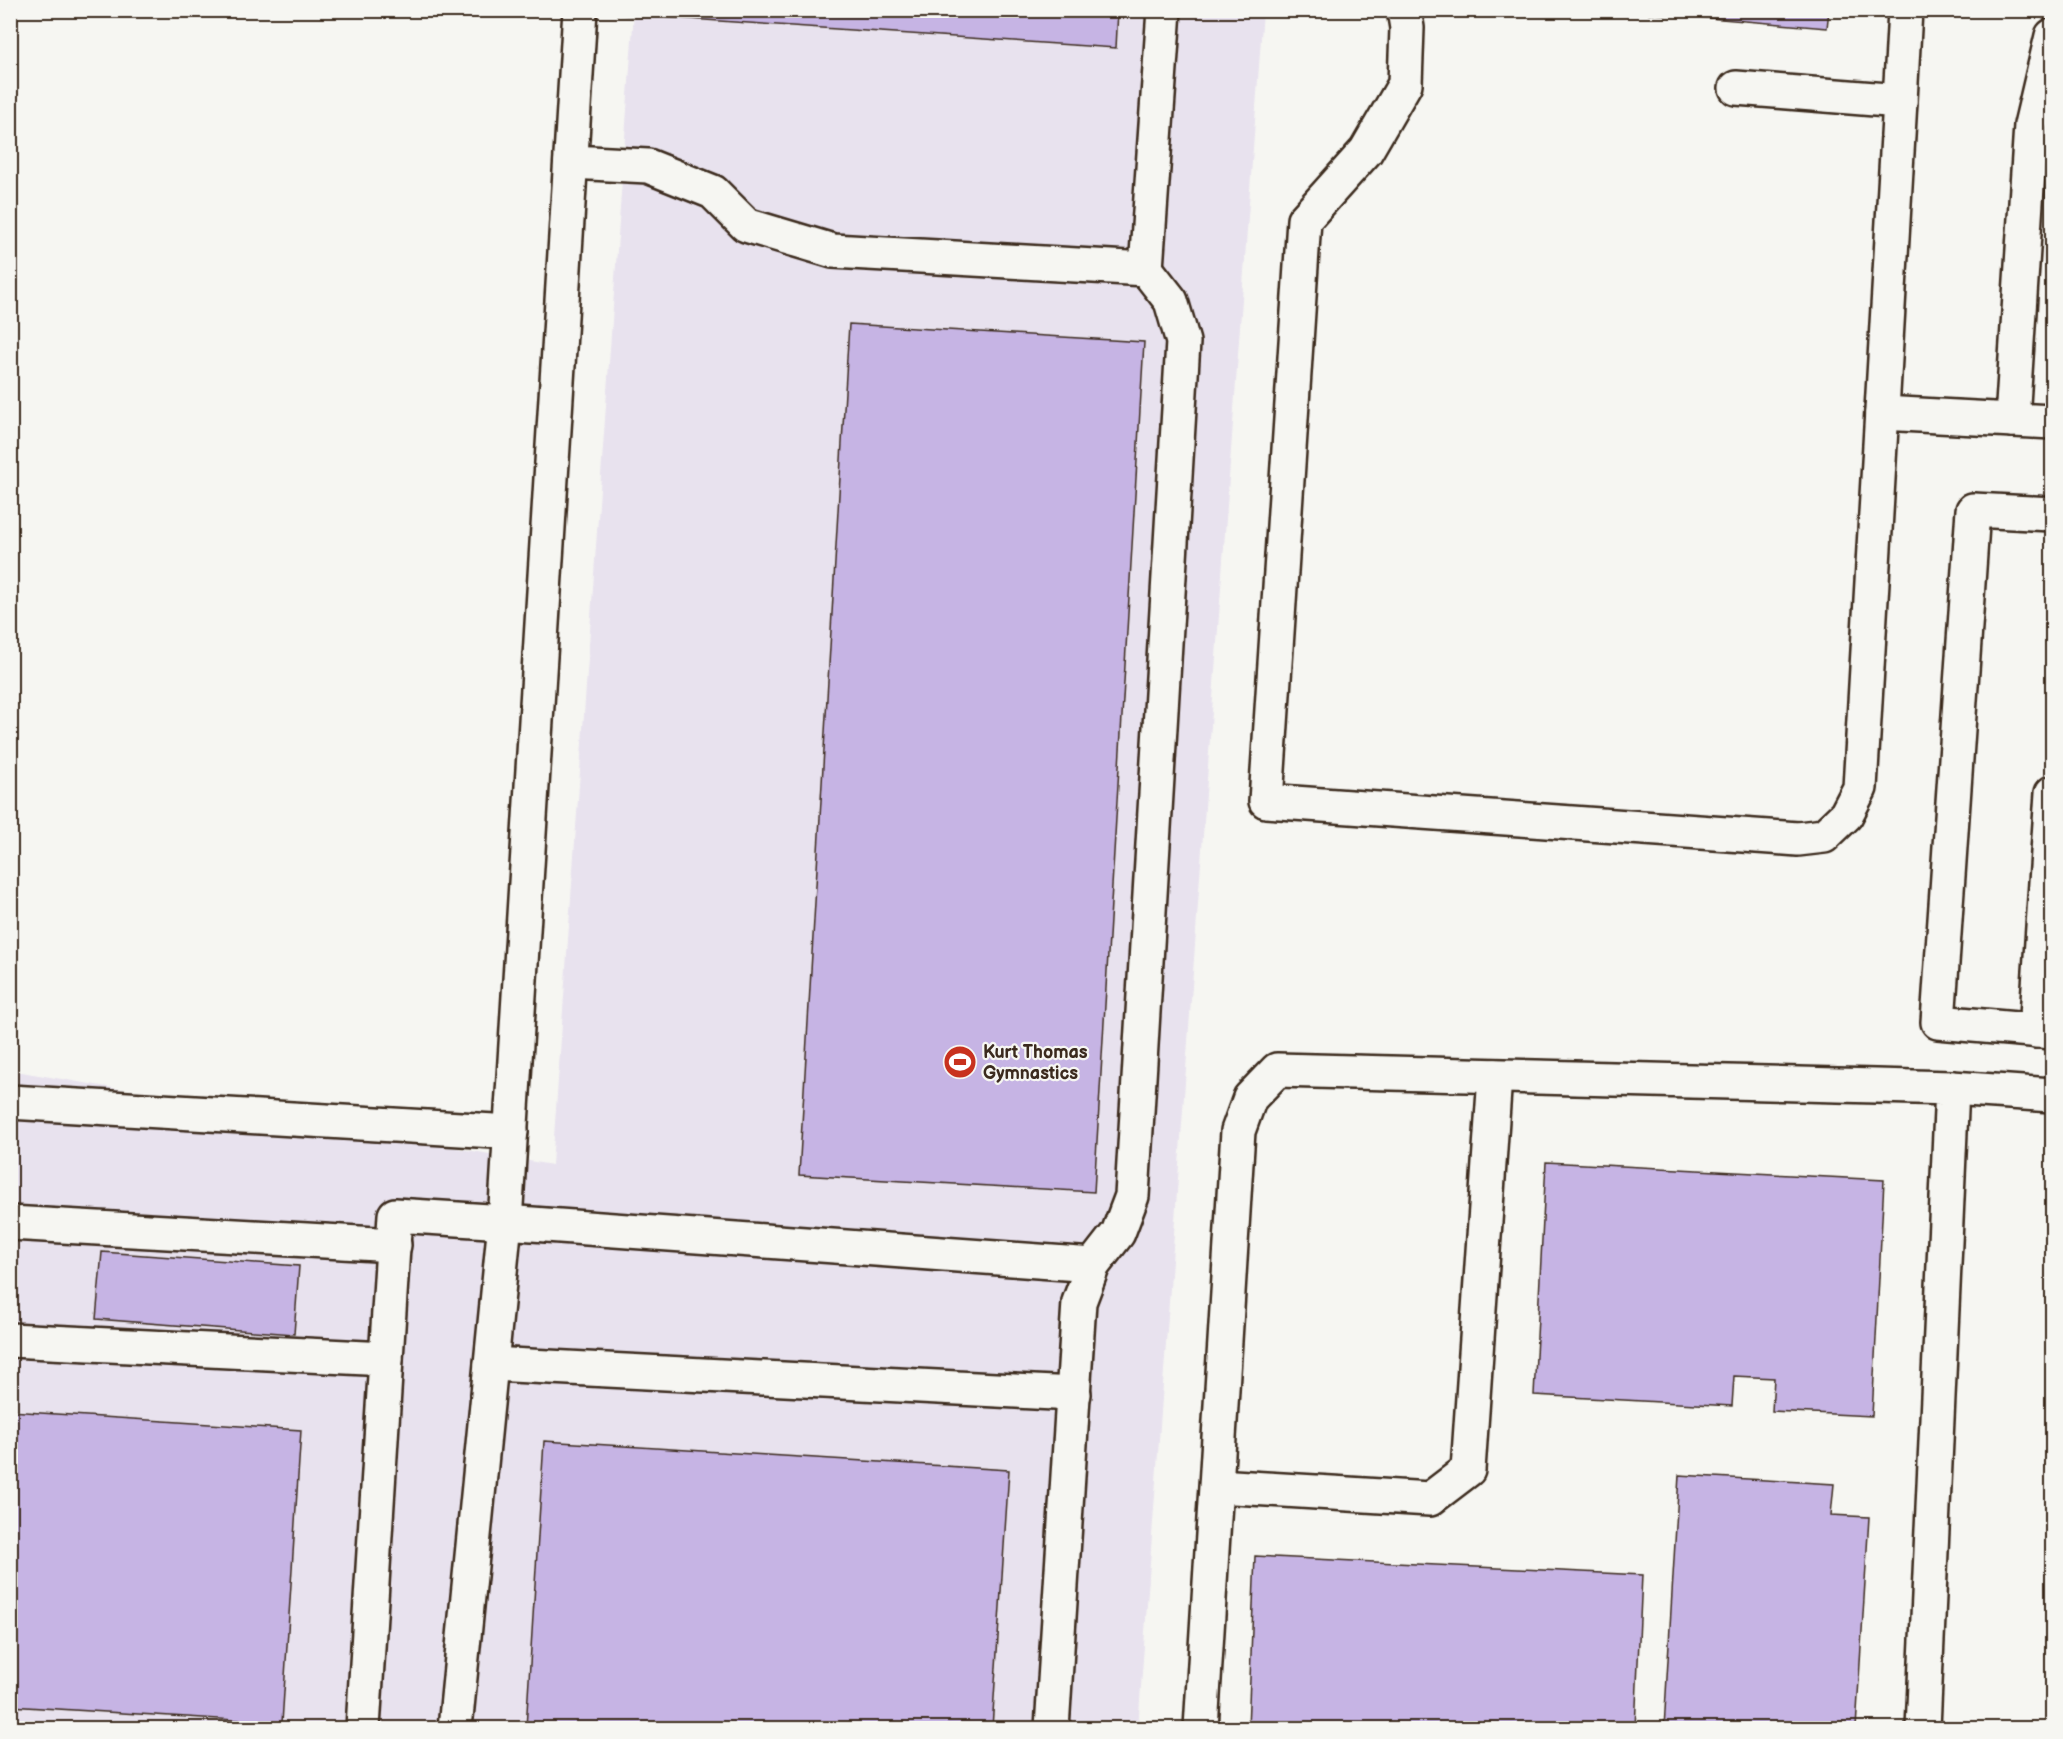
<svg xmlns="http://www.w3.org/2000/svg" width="2063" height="1739" font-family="'Balsamiq Sans',sans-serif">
<rect width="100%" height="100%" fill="#f6f6f2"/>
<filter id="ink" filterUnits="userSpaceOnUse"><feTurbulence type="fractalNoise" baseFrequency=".0167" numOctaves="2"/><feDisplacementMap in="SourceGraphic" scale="12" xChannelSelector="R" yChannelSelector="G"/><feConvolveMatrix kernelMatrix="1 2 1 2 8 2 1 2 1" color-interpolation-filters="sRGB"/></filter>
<g filter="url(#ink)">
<path fill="#e8e2ee" d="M634,11H1263L1138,1728H11L10,1070L552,1165Z"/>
<g fill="#c6b4e4" stroke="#3b2a1e" stroke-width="1.5">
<path d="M617,10H1118L1116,48L617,14Z"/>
<path d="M1614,10H1829L1827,28Z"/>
<path d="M849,324L1144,342L1094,1192L799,1175Z"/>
<path d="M1546,1162L1884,1180L1872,1416L1772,1411L1774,1378L1734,1376L1732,1406L1534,1395Z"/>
<path d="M102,1252L299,1266L294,1334L96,1319Z"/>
<path d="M10,1411L301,1430L282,1723L10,1706Z"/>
<path d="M544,1441L1009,1470L992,1728H526Z"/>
<path d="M1679,1475L1834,1484L1831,1515L1869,1517L1856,1728H1664Z"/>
<path d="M1255,1556L1642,1575L1635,1728H1248Z"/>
</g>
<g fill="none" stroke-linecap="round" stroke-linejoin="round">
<defs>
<g id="minor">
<path d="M1404,10L1407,28L1405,84L1366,151L1304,220L1266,801L1798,839L1824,836L1846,815L1860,788L1900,101"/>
<path d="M1736,88L1900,101L1905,10"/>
<path d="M571,162L648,166L713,192L746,225L833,251L1146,269L1164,10"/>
<path d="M1882,413L2052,422"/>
<path d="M2012,420L2031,125L2052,36"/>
<path d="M2052,514L1973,510L1938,1022L2052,1032"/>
<path d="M2036,1031L2052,793"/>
<path d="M1952,1088L2052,1095"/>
<path d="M10,1102L511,1132"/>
<path d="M10,1223L394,1245"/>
<path d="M10,1340L386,1359"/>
<path d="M491,1364L1074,1394"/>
<path d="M1217,1486L1430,1499L1468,1470L1495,1076"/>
<path d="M363,1728L395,1215L505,1222L580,10"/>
<path d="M455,1728L505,1222L1093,1265"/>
<path d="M1052,1728L1079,1302L1093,1265L1118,1233L1132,1196L1183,342L1171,301L1146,269"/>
<path d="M1201,1728L1238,1131L1250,1098L1277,1070L1952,1088L1923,1728"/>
</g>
</defs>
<use href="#minor" stroke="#3b2a1e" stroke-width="38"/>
<use href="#minor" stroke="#f6f6f2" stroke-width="33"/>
</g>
</g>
<defs>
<symbol id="stadium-disc" viewBox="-11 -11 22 22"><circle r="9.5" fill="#c8321e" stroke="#f6f6f2"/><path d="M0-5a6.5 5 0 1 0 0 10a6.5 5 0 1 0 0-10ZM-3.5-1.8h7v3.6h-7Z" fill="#fff"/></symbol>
</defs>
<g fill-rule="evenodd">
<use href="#stadium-disc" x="941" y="1043" width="38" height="38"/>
</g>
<g text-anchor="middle" stroke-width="4.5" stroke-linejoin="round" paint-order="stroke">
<g font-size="18" font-weight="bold" fill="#3b2a1e" stroke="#f6f6f2" text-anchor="start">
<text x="983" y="1058">Kurt Thomas<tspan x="983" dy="21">Gymnastics</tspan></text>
</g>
</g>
<rect width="2063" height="1739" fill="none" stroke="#f6f6f2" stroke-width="36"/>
<rect x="18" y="18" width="2027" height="1703" fill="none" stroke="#3b2a1e" stroke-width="2" filter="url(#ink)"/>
</svg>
